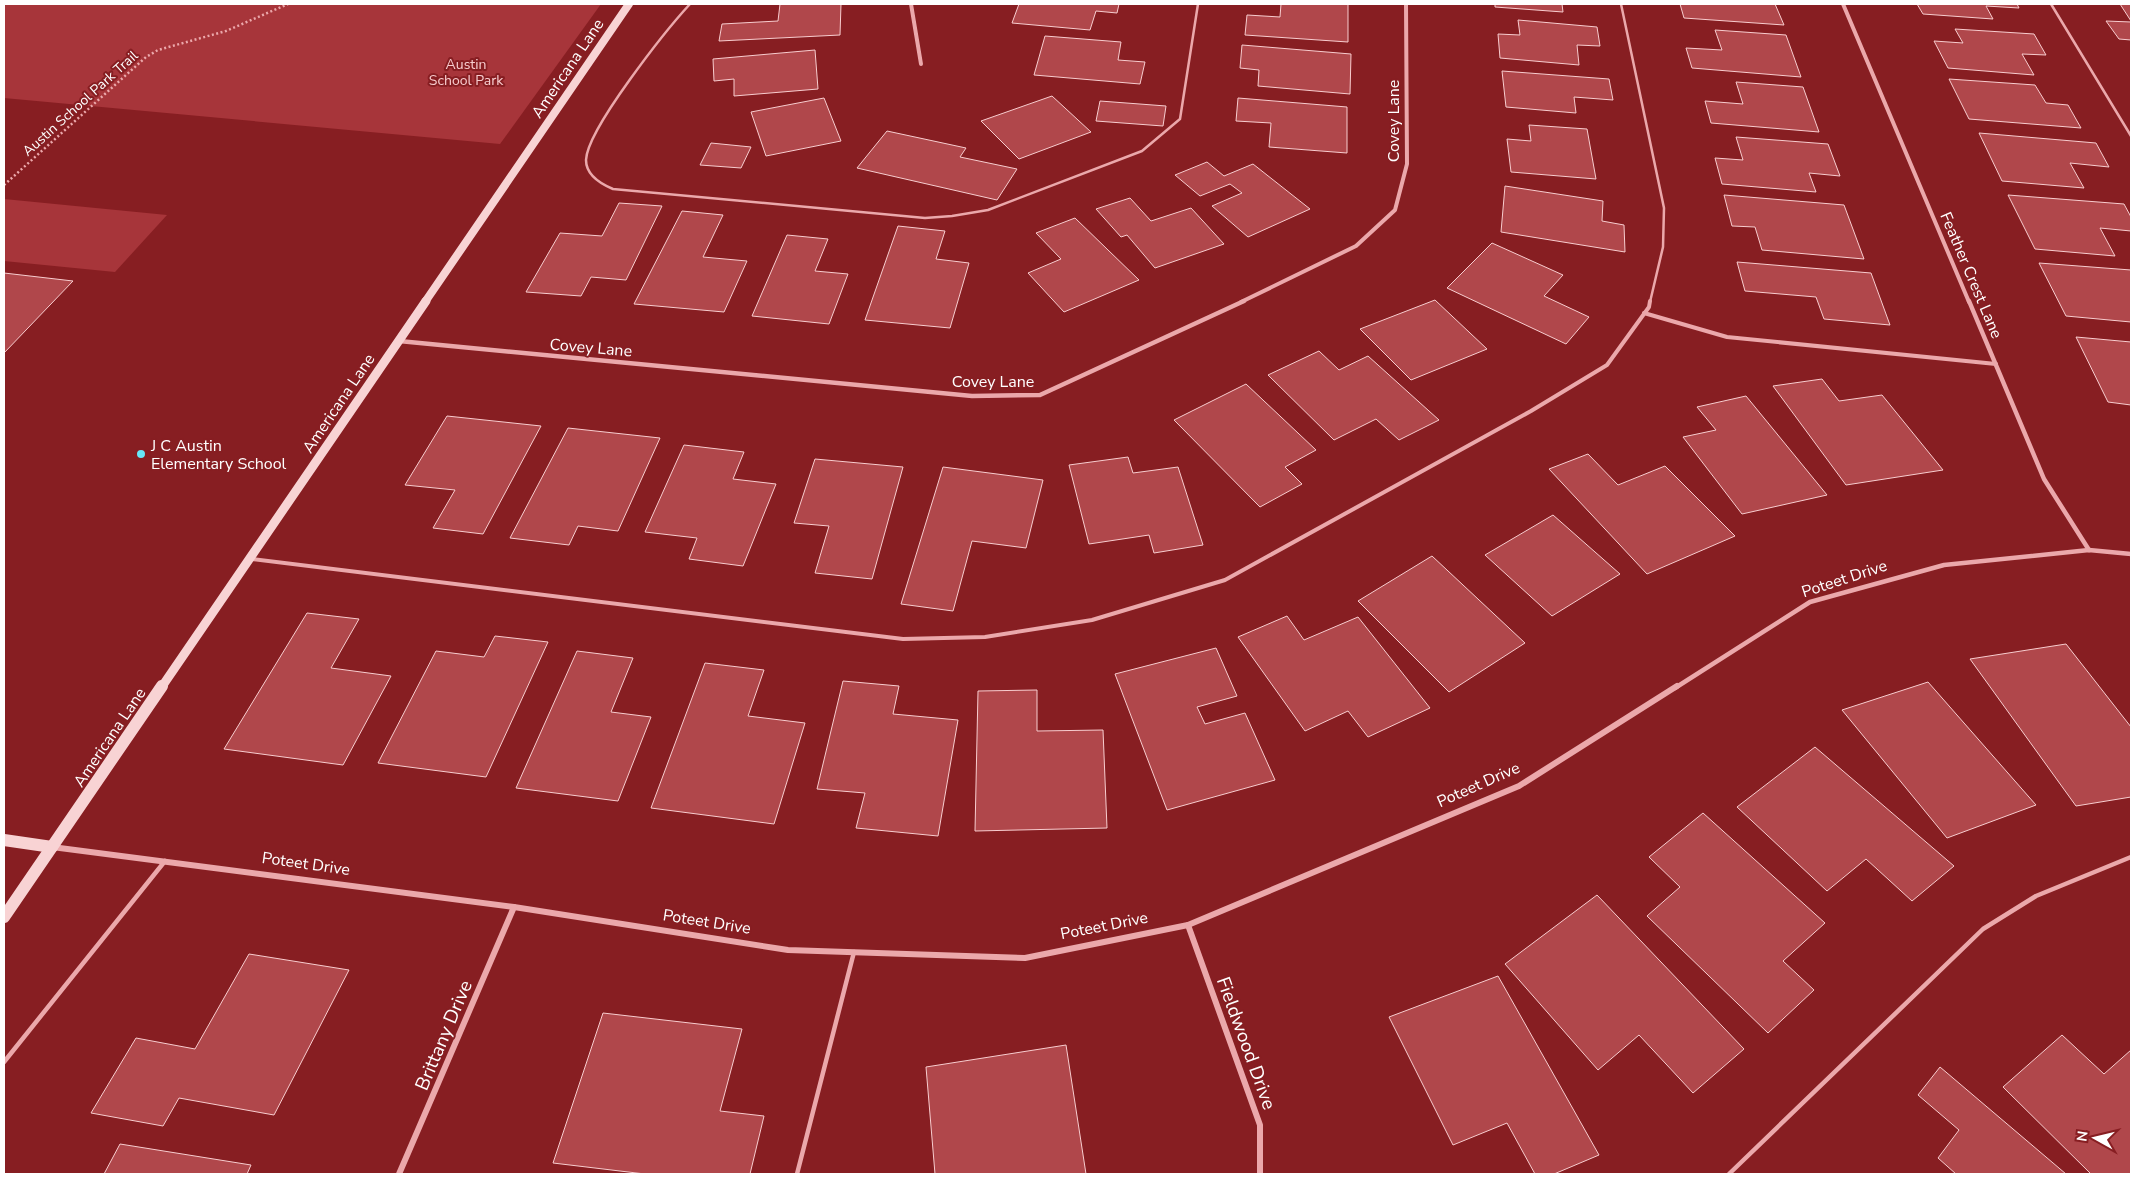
<svg xmlns="http://www.w3.org/2000/svg" width="2135" height="1178" font-family="'Nunito Sans',sans-serif">
<rect width="100%" height="100%" fill="#871e22"/>
<g fill="#a7353a">
<path d="M4,4H601L500,144L4,98Z"/>
<path d="M4,199L167,215L115,272L4,261Z"/>
</g>
<g fill="#b0474b" stroke="#f8cdcf">
<path d="M780,4H841L840,35L719,41L722,24L778,21Z"/>
<path d="M1019,4H1119L1117,13L1096,11L1090,30L1012,23Z"/>
<path d="M1281,4H1348V42L1245,35L1247,15L1280,17Z"/>
<path d="M1495,4H1562L1563,12L1495,7Z"/>
<path d="M1680,4H1775L1784,25L1684,18Z"/>
<path d="M1917,4H2017L2019,8L1986,6L1993,19L1923,14Z"/>
<path d="M2120,4H2131V21Z"/>
<path d="M1518,20L1597,27L1600,46L1577,45L1579,65L1500,58L1498,34L1520,35Z"/>
<path d="M2106,21L2131,22V40L2119,39Z"/>
<path d="M1955,29L2034,34L2046,55L2022,54L2034,75L1948,68L1934,41L1963,43Z"/>
<path d="M1715,30L1786,35L1801,77L1692,68L1686,48L1722,50Z"/>
<path d="M1045,36L1121,42L1118,60L1145,62L1140,84L1034,75Z"/>
<path d="M1242,45L1351,54L1350,94L1258,86L1259,70L1240,68Z"/>
<path d="M815,50L818,89L734,96V79L714,81L713,59Z"/>
<path d="M1502,71L1609,79L1613,100L1574,97L1576,113L1506,107Z"/>
<path d="M1949,79L2035,85L2046,103L2068,105L2081,128L1969,119Z"/>
<path d="M1736,82L1803,87L1819,132L1711,123L1705,101L1743,104Z"/>
<path d="M1052,96L1091,132L1019,159L981,121Z"/>
<path d="M824,98L841,141L766,156L751,112Z"/>
<path d="M1238,98L1347,107V153L1269,147L1271,123L1236,121Z"/>
<path d="M1100,101L1166,106L1163,126L1096,121Z"/>
<path d="M1529,125L1587,129L1596,179L1511,172L1507,139L1531,141Z"/>
<path d="M887,131L966,148L960,157L1017,169L997,200L857,168Z"/>
<path d="M1979,133L2096,143L2109,167L2070,163L2084,188L2002,181Z"/>
<path d="M1736,137L1828,144L1840,176L1809,173L1816,192L1722,184L1715,158L1743,160Z"/>
<path d="M711,143L751,147L741,168L700,165Z"/>
<path d="M1207,162L1224,176L1253,164L1310,209L1248,237L1212,206L1242,193L1230,184L1200,196L1175,175Z"/>
<path d="M1505,186L1603,201L1602,221L1624,225L1625,252L1501,232Z"/>
<path d="M1724,195L1844,205L1864,259L1762,250L1755,227L1732,226Z"/>
<path d="M2008,195L2124,204L2131,217V231L2100,228L2115,256L2035,249Z"/>
<path d="M1130,198L1151,221L1191,208L1224,244L1155,268L1127,235L1121,237L1096,209Z"/>
<path d="M619,203L662,206L626,280L591,277L581,296L526,292L560,233L602,236Z"/>
<path d="M682,211L723,215L703,257L747,261L724,312L634,304Z"/>
<path d="M1075,218L1139,280L1064,312L1028,273L1061,259L1036,233Z"/>
<path d="M898,226L945,231L936,259L969,263L950,328L865,320Z"/>
<path d="M787,235L828,239L815,271L848,274L829,324L752,316Z"/>
<path d="M1492,243L1563,275L1544,296L1589,317L1566,344L1447,288Z"/>
<path d="M1737,262L1871,273L1890,325L1824,319L1816,297L1745,291Z"/>
<path d="M2039,263L2131,270V322L2066,316Z"/>
<path d="M4,273L73,281L4,353Z"/>
<path d="M1435,300L1487,349L1411,380L1360,329Z"/>
<path d="M2076,337L2131,342V405L2108,402Z"/>
<path d="M1319,351L1339,370L1368,356L1439,420L1399,440L1376,419L1334,440L1268,375Z"/>
<path d="M1822,379L1839,401L1882,395L1943,470L1846,485L1773,386Z"/>
<path d="M1246,384L1316,450L1285,467L1302,484L1260,507L1174,420Z"/>
<path d="M1746,396L1827,495L1742,514L1683,437L1716,430L1697,407Z"/>
<path d="M447,416L541,426L483,534L433,528L455,490L405,485Z"/>
<path d="M568,428L660,438L618,531L578,526L569,545L510,538Z"/>
<path d="M684,445L744,452L733,479L776,484L743,566L689,559L697,538L645,532Z"/>
<path d="M1588,454L1618,485L1665,466L1735,536L1647,574L1549,469Z"/>
<path d="M1128,457L1133,473L1178,467L1203,545L1154,553L1149,535L1089,544L1069,465Z"/>
<path d="M815,459L903,467L872,579L815,573L829,526L794,523Z"/>
<path d="M943,467L1043,480L1026,548L972,541L953,611L901,604Z"/>
<path d="M1553,515L1620,574L1552,616L1485,555Z"/>
<path d="M1432,556L1525,643L1449,692L1358,601Z"/>
<path d="M307,613L359,619L331,668L391,676L343,765L224,749Z"/>
<path d="M1287,616L1304,640L1358,617L1430,708L1368,737L1348,711L1305,731L1238,637Z"/>
<path d="M495,636L548,642L486,777L378,763L436,651L484,657Z"/>
<path d="M2066,644L2131,727V797L2076,806L1970,659Z"/>
<path d="M1216,648L1237,696L1197,707L1205,724L1245,713L1275,780L1167,810L1115,674Z"/>
<path d="M577,651L633,658L611,712L651,717L618,801L516,788Z"/>
<path d="M705,663L764,670L748,716L805,723L774,824L651,808Z"/>
<path d="M843,681L899,686L893,714L958,720L938,836L856,828L865,793L817,789Z"/>
<path d="M1928,682L2036,805L1947,838L1842,710Z"/>
<path d="M1037,690V731L1103,730L1107,828L975,831L978,691Z"/>
<path d="M1815,747L1954,866L1912,901L1866,859L1827,891L1737,807Z"/>
<path d="M1703,813L1825,923L1783,961L1814,990L1768,1033L1647,916L1680,887L1649,857Z"/>
<path d="M1597,895L1744,1049L1693,1093L1639,1035L1598,1070L1505,964Z"/>
<path d="M249,954L349,970L274,1115L179,1098L163,1126L91,1113L136,1038L195,1049Z"/>
<path d="M1498,976L1599,1155L1554,1174H1535L1507,1123L1453,1145L1389,1017Z"/>
<path d="M603,1013L742,1029L720,1111L764,1116L750,1174H645L553,1163Z"/>
<path d="M2062,1035L2104,1074L2131,1050V1174H2091L2003,1087Z"/>
<path d="M1066,1045L1086,1174H935L926,1067Z"/>
<path d="M1940,1067L2066,1174H1956L1938,1158L1959,1130L1918,1095Z"/>
<path d="M120,1144L251,1165L247,1174H104Z"/>
</g>
<g fill="none" stroke-linecap="round" stroke-linejoin="round">
<path stroke="#eba8ab" stroke-width="2.5" stroke-dasharray="2 2.5" stroke-linecap="butt" d="M4,185L146,57L158,50L226,31L288,4"/>
<g stroke="#eba8ab" stroke-width="2.5">
<path d="M690,4C667,29 587,129 586,160C586,175 601,184 613,189L925,218L952,216L988,210L1142,151L1180,119L1198,4"/>
<path d="M1621,4L1664,208L1663,247L1650,302"/>
<path d="M2051,4L2131,136"/>
</g>
<g stroke="#eba8ab" stroke-width="4">
<path d="M1644,313L1727,337L1996,364"/>
<path d="M252,559L903,639L985,637L1092,620L1225,580L1531,411L1607,365L1649,307L1650,301"/>
</g>
<g stroke="#eba8ab" stroke-width="4.5">
<path d="M4,1062L165,861"/>
<path d="M797,1174L854,952"/>
<path d="M1729,1174L1983,929L2036,896L2131,857"/>
</g>
<g stroke="#eba8ab" stroke-width="4">
<path d="M911,4L921,64"/>
<path d="M1843,4L1969,302"/>
<path d="M1241,302L1356,246L1395,210L1407,164L1406,4"/>
</g>
<g stroke="#eba8ab" stroke-width="4.5">
<path d="M1969,301L2044,479L2089,550"/>
<path d="M399,341L972,396L1040,395L1244,301"/>
<path d="M1675,688L1810,602L1944,565L2089,550L2131,554"/>
</g>
<g stroke="#eba8ab" stroke-width="6">
<path d="M52,847L514,907L788,950L1025,958L1188,925L1519,786L1677,686"/>
<path d="M1188,925L1260,1125V1174"/>
<path d="M399,1174L514,907"/>
</g>
<path stroke="#f8d3d4" stroke-width="8" d="M425,302L629,4"/>
<path stroke="#f8d3d4" stroke-width="9" d="M161,688L426,301"/>
<g stroke="#f8d3d4" stroke-width="12">
<path d="M4,840L52,847"/>
<path d="M4,917L162,686"/>
</g>
</g>
<circle fill="#67e8f9" stroke="#871e22" stroke-width="2" cx="141" cy="454" r="5"/>
<g text-anchor="middle" stroke-width="4" stroke-linejoin="round" paint-order="stroke">
<g font-size="14" fill="#f8cdcf" stroke="#871e22">
<text x="466" y="69">Austin<tspan x="466" dy="16">School Park</tspan></text>
</g>
<g font-size="14" fill="#fff" stroke="#871e22">
<text transform="translate(80 103) rotate(-42)" y="5">Austin School Park Trail</text>
</g>
<g font-size="16" fill="#fff" stroke="#871e22">
<text transform="translate(567 68) rotate(-56)" y="6">Americana Lane</text>
<text transform="translate(1393 121) rotate(-90)" y="6">Covey Lane</text>
<text transform="translate(1972 275) rotate(67)" y="6">Feather Crest Lane</text>
<text transform="translate(591 347) rotate(5)" y="6">Covey Lane</text>
<text x="993" y="387">Covey Lane</text>
<text transform="translate(338 403) rotate(-56)" y="6">Americana Lane</text>
<text transform="translate(1844 578) rotate(-18)" y="6">Poteet Drive</text>
<text transform="translate(109 737) rotate(-56)" y="6">Americana Lane</text>
<text transform="translate(1478 784) rotate(-24)" y="6">Poteet Drive</text>
<text transform="translate(306 863) rotate(8)" y="6">Poteet Drive</text>
<text transform="translate(707 921) rotate(9)" y="6">Poteet Drive</text>
<text transform="translate(1104 925) rotate(-11)" y="6">Poteet Drive</text>
</g>
<g font-size="16" fill="#fff" stroke="#871e22" text-anchor="start">
<text x="151" y="451">J C Austin<tspan x="151" dy="18">Elementary School</tspan></text>
</g>
<g font-size="19" fill="#fff" stroke="#871e22">
<text transform="translate(443 1035) rotate(-67)" y="7">Brittany Drive</text>
<text transform="translate(1247 1043) rotate(70)" y="7">Fieldwood Drive</text>
</g>
</g>
<rect width="2135" height="1178" fill="none" stroke="#ffffff" stroke-width="10"/>
<g transform="translate(2095 1138) rotate(278)" stroke="#871e22" stroke-width="4" paint-order="stroke">
<path d="M0-4L9 19L0 12L-9 19Z" fill="#ffffff"/>
<text y="-8" font-size="14" font-weight="bold" text-anchor="middle" fill="#ffffff">N</text>
</g>
</svg>
